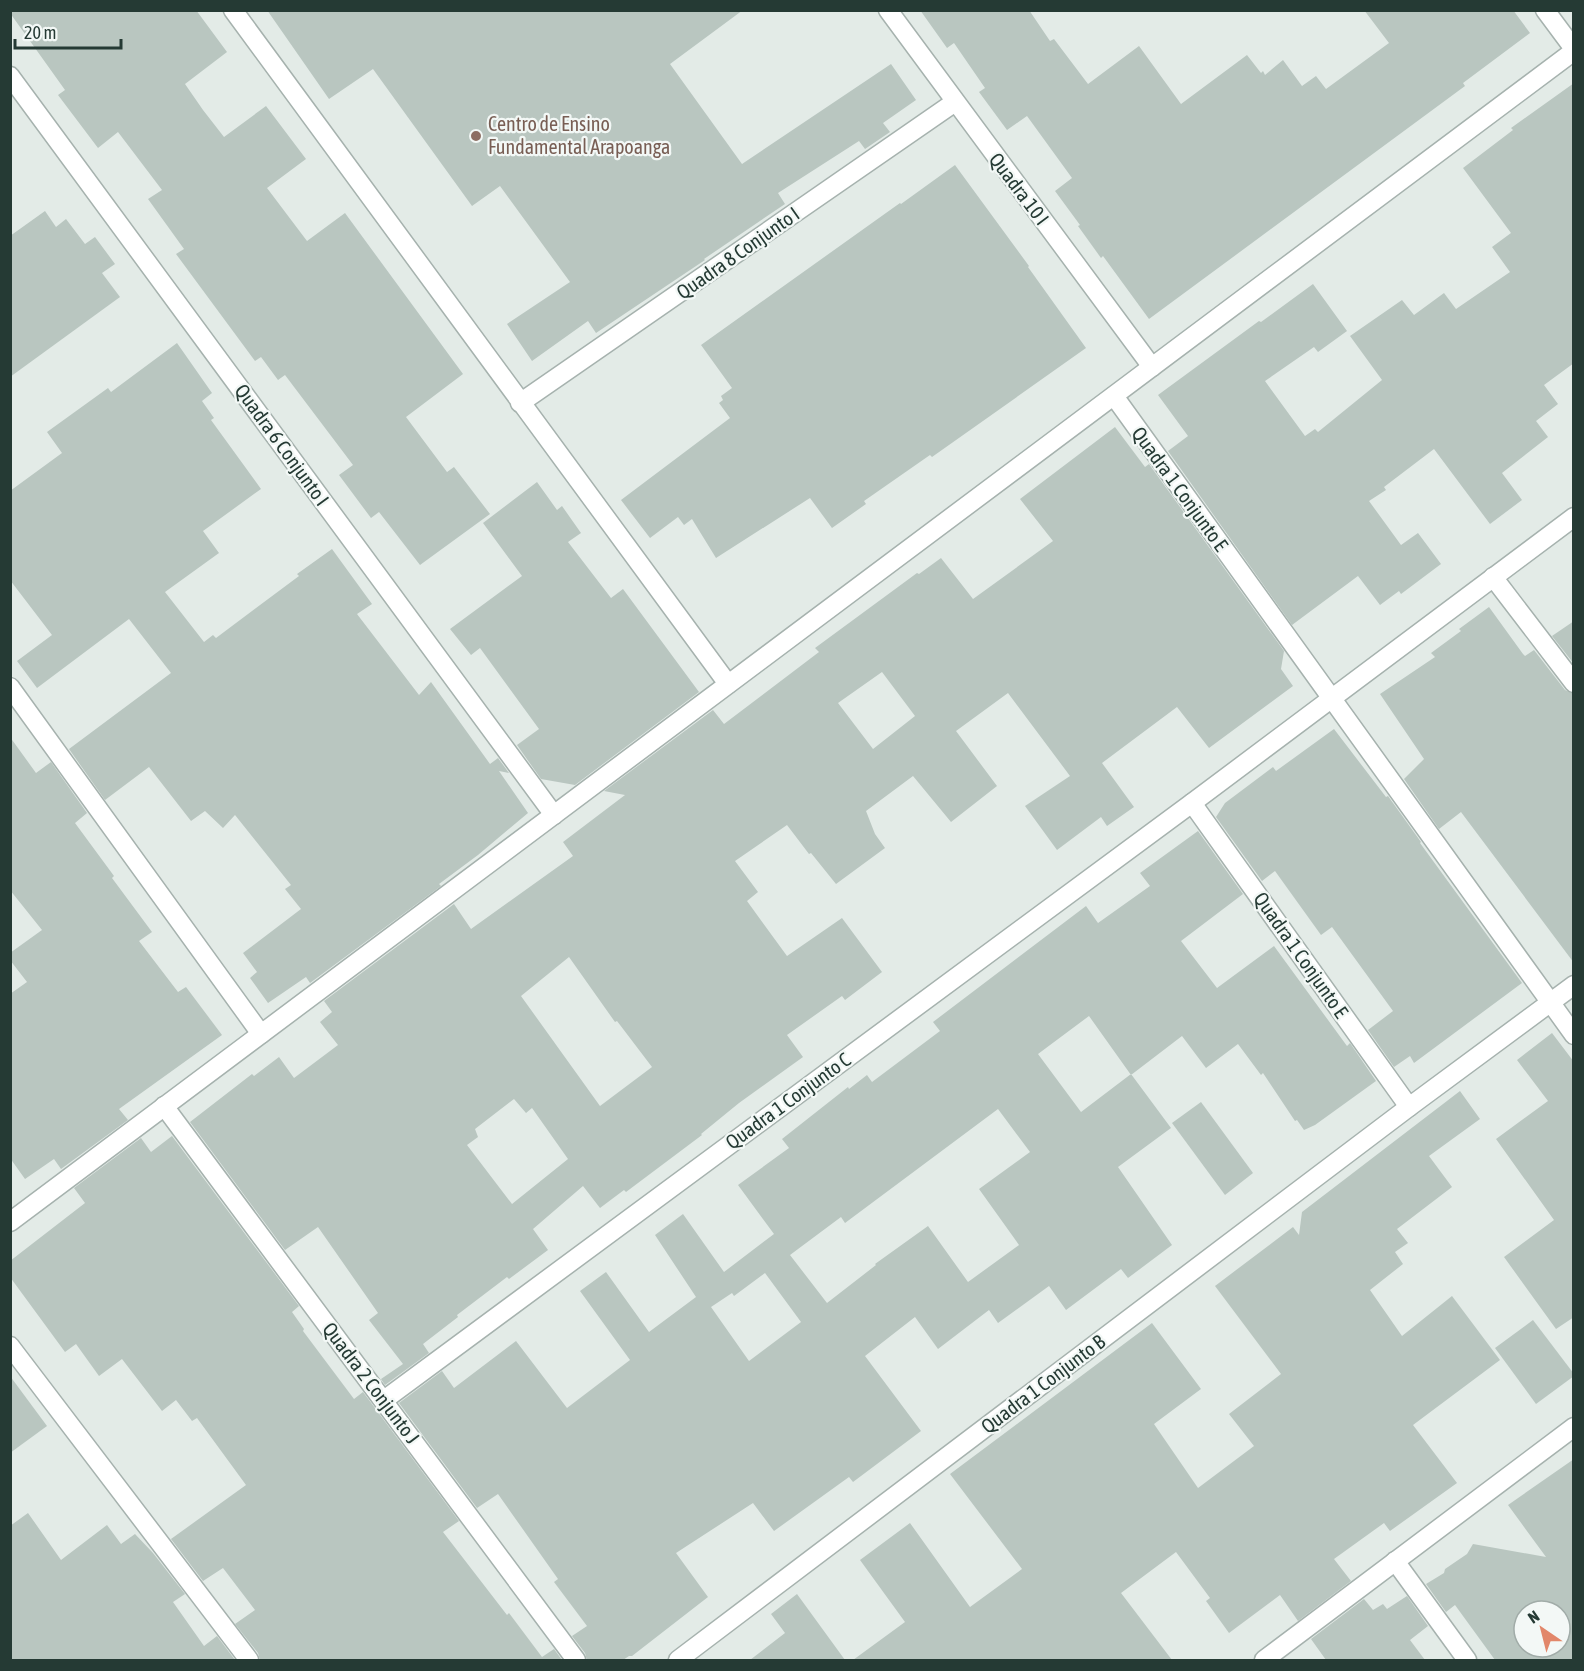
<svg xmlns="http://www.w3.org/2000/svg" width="1584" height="1671" font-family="'Asap Condensed',sans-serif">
<rect width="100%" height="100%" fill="#e3ebe7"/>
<g fill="#b9c6c0" fill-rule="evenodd">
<path d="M10,10H196L227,52L185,84L203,110L224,137L266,106L306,159L267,188L307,241L345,213L463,374L406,417L447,472L454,467L490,514L420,565L379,512L371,518L339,475L353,465L285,375L278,380L261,357L255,361L176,254L184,249L148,199L162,190L118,132L98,148L58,95L65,90L10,13Z"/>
<path d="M267,10H743L670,64L742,164L891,64L916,100L883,123L890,132L865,149L859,141L778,193L785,204L704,259L705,260L596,333L588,321L532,361L507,324L570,282L500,186L472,206L373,69L329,99Z"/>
<path d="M920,10H1029L1050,41L1054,39L1088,84L1139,46L1181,104L1247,55L1261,73L1263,71L1265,75L1283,60L1302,86L1316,76L1326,89L1389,43L1364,10H1513L1530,33L1463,83L1465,86L1149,319L1103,256L1101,258L1078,226L1080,225L1055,191L1072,178L1027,116L1007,130L979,92L985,88L954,43L947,48Z"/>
<path d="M1574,83V363L1544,385L1558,404L1536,421L1548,437L1502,473L1522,500L1490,524L1434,449L1384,487L1386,490L1369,501L1401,545L1418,533L1441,564L1401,594L1399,591L1380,605L1358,576L1292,625L1168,451L1188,436L1158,395L1259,321L1261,322L1313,284L1347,331L1318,352L1314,347L1265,381L1305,436L1315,429L1318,432L1382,380L1350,336L1402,300L1414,315L1444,293L1456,309L1510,272L1492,247L1511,233L1463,168L1513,130L1511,128Z"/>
<path d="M955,165L1029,266L1028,267L1086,348L932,457L930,455L864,501L866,504L832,528L810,498L716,558L692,519L684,525L678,517L650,538L621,500L730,418L719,403L723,400L721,396L732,388L701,345L900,203L901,204Z"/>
<path d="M45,211L56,227L66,219L85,244L95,237L115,264L102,273L120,297L10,377V236Z"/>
<path d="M177,343L212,393L202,401L214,418L211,420L261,489L203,531L219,553L165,592L204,642L213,635L216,638L299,576L297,574L332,549L372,604L357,614L419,695L431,682L490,764L498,758L509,773L499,771L528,813L478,855L439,884L441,886L310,983L306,977L268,1003L250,978L257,972L243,953L301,909L285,889L291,885L235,815L223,828L205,811L191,821L149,767L105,800L69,749L171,673L129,619L37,688L17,661L52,635L10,580V491L62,453L47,432L108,388L111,392Z"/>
<path d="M1115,427L1145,467L1149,464L1284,651L1281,669L1293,686L1209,748L1177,707L1102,763L1134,807L1107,826L1101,817L1057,850L1025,806L1070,776L1008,693L956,731L997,786L951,822L913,776L866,811L875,834L885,848L836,884L811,853L809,854L787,825L735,861L758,892L747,901L787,956L842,918L882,972L845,1000L842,996L787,1035L803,1057L739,1103L701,1134L702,1135L626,1192L624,1190L600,1208L583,1186L533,1229L548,1250L509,1279L507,1277L457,1315L458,1317L423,1344L429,1353L385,1385L381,1379L403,1364L369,1320L378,1313L318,1227L285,1250L190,1122L252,1074L254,1076L279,1057L294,1078L338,1045L320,1022L332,1012L324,1001L454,904L471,929L573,856L563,842L625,795L604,791L713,710L724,724L819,652L815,648L917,573L919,574L941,558L973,599L1053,541L1020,499ZM882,672L915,716L873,749L838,703ZM569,957L615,1022L617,1021L652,1067L600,1106L521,996ZM514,1099L526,1113L532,1108L568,1159L512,1204L467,1145L478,1137L475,1129Z"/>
<path d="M537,482L557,510L562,506L581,533L568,542L611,598L623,589L699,692L575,785L541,779L517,745L539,729L480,648L471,655L450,629L522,576L483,523Z"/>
<path d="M1489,607L1523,654L1525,656L1534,650L1565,690L1574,694V963L1461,812L1439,829L1404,779L1424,759L1380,694L1435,657L1431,653L1461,631L1459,629Z"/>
<path d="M1574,621V664L1552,636Z"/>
<path d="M1334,729L1386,797L1388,796L1421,842L1420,843L1522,983L1414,1063L1410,1056L1394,1067L1368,1030L1393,1011L1332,927L1321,935L1275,871L1262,881L1216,817L1225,803L1273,767L1276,771Z"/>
<path d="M10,737L36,773L51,762L87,813L75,823L114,876L112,878L152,932L139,941L178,992L186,987L222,1035L119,1109L128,1120L61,1169L54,1159L25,1179L10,1158V994L27,982L10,960V953L42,930L10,890Z"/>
<path d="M1198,831L1243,894L1181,941L1217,988L1274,946L1347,1046L1350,1043L1376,1081L1315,1125L1304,1130L1297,1120L1295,1121L1263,1073L1261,1075L1238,1044L1206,1068L1182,1036L1131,1075L1089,1016L1038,1054L1081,1112L1131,1074L1171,1128L1118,1167L1172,1245L1128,1278L1121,1269L1066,1310L1049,1286L998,1323L989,1310L938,1349L915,1317L865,1356L921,1431L853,1482L849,1477L774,1531L753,1503L676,1553L708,1597L632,1656H629L623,1660H587L585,1653L572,1636L587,1626L554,1582L558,1579L498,1494L477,1508L399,1403L442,1371L454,1388L516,1341L567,1408L630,1360L580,1291L606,1272L649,1332L696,1297L655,1235L683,1214L724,1272L774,1234L738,1185L789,1148L782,1139L848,1087L849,1089L867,1075L872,1082L940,1031L933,1022L1086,906L1098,923L1150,886L1140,873ZM998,1109L1030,1152L979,1189L1019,1245L968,1282L928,1226L875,1264L876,1265L827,1303L790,1255L841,1217L845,1223ZM765,1273L801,1322L749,1361L711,1307L732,1293L734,1296Z"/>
<path d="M1552,1033L1574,1062V1317L1556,1329L1504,1257L1554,1220L1496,1139L1548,1101L1517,1060Z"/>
<path d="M1460,1091L1480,1119L1429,1156L1452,1187L1397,1229L1408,1243L1395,1252L1403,1264L1370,1290L1402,1336L1452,1296L1500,1360L1413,1425L1457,1483L1390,1531L1384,1523L1334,1559L1351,1581L1298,1621L1280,1595L1229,1633L1206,1601L1210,1598L1176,1552L1121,1593L1172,1660H853L905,1622L860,1560L910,1523L970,1607L1022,1569L950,1474L1152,1323L1201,1389L1154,1424L1198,1488L1254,1446L1229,1414L1281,1374L1215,1286L1293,1227L1299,1235L1302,1212Z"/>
<path d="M1201,1102L1253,1173L1225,1195L1172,1123Z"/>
<path d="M172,1136L299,1306L292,1312L304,1329L303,1331L354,1399L363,1392L459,1521L443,1532L507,1615L509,1613L542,1657L554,1649L562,1660H260L258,1653L235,1624L255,1610L223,1568L203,1581L171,1539L246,1485L197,1418L192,1421L176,1400L162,1411L122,1359L99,1376L76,1344L65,1352L10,1277V1261L85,1203L74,1188L141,1138L151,1152Z"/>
<path d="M1533,1320L1574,1374V1376L1536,1404L1495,1348Z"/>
<path d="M10,1376L47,1426L10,1453Z"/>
<path d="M1574,1459V1660H1495L1455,1605L1446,1612L1426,1584L1444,1573L1445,1569L1467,1554L1473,1544L1546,1557L1508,1505ZM1524,1611H1560V1647H1524Z"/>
<path d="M28,1513L61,1560L107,1525L121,1544L135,1534L153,1553L185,1594L173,1602L204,1646L217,1636L235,1660H10V1526Z"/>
<path d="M797,1594L845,1660H750L785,1633L771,1614Z"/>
<path d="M1407,1596L1428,1626L1410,1640L1425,1660H1326L1311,1639L1364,1599L1373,1610L1383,1604L1387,1609Z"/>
</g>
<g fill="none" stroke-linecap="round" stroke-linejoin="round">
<defs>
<g id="minor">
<path d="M233,10L728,684"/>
<path d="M888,10L1152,367"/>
<path d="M1545,10L1574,49"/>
<path d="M10,76L554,815"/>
<path d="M1114,396L1574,1035"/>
<path d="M520,403L955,102"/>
<path d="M1493,577L1574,683"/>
<path d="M10,687L261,1034"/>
<path d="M1192,803L1409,1107"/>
<path d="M164,1106L576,1660"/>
<path d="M10,1222L1574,51"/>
<path d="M10,1346L249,1660"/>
<path d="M384,1400L1192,803L1574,517"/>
<path d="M1395,1561L1467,1660"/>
<path d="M678,1660L1409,1107L1574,985"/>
<path d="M1264,1660L1574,1427"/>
</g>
</defs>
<use href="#minor" stroke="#a6b2ae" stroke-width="21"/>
<use href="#minor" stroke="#fff" stroke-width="18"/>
</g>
<circle fill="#8d6e63" stroke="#f3f8f6" stroke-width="2" cx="476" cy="136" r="6"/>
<g text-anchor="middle" stroke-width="4.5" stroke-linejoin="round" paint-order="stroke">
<g font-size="20" fill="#785e54" stroke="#f3f8f6" text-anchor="start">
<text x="488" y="131">Centro de Ensino<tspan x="488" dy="23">Fundamental Arapoanga</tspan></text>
</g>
<g font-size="20" fill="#253a34" stroke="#f3f8f6">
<text transform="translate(1019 189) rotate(53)" y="7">Quadra 10 I</text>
<text transform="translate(738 253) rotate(-35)" y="7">Quadra 8 Conjunto I</text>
<text transform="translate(282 445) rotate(54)" y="7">Quadra 6 Conjunto I</text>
<text transform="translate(1180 489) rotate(54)" y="7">Quadra 1 Conjunto E</text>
<text transform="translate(1301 955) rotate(55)" y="7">Quadra 1 Conjunto E</text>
<text transform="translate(788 1101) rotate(-36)" y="7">Quadra 1 Conjunto C</text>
<text transform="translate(371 1383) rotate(53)" y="7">Quadra 2 Conjunto J</text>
<text transform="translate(1043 1384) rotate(-37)" y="7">Quadra 1 Conjunto B</text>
</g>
</g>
<rect width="1584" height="1671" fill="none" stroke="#253a34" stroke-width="24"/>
<g transform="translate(1542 1629) rotate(325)"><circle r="28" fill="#f3f8f6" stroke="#a1aca8" stroke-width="1.5"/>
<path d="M0-4.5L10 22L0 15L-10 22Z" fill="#e2876a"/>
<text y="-9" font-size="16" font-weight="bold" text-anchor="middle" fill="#253a34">N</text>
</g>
<path d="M15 39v9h106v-9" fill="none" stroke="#253a34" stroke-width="3"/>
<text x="24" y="39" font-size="18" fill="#253a34" stroke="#f3f8f6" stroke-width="4.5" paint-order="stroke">20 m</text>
</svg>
